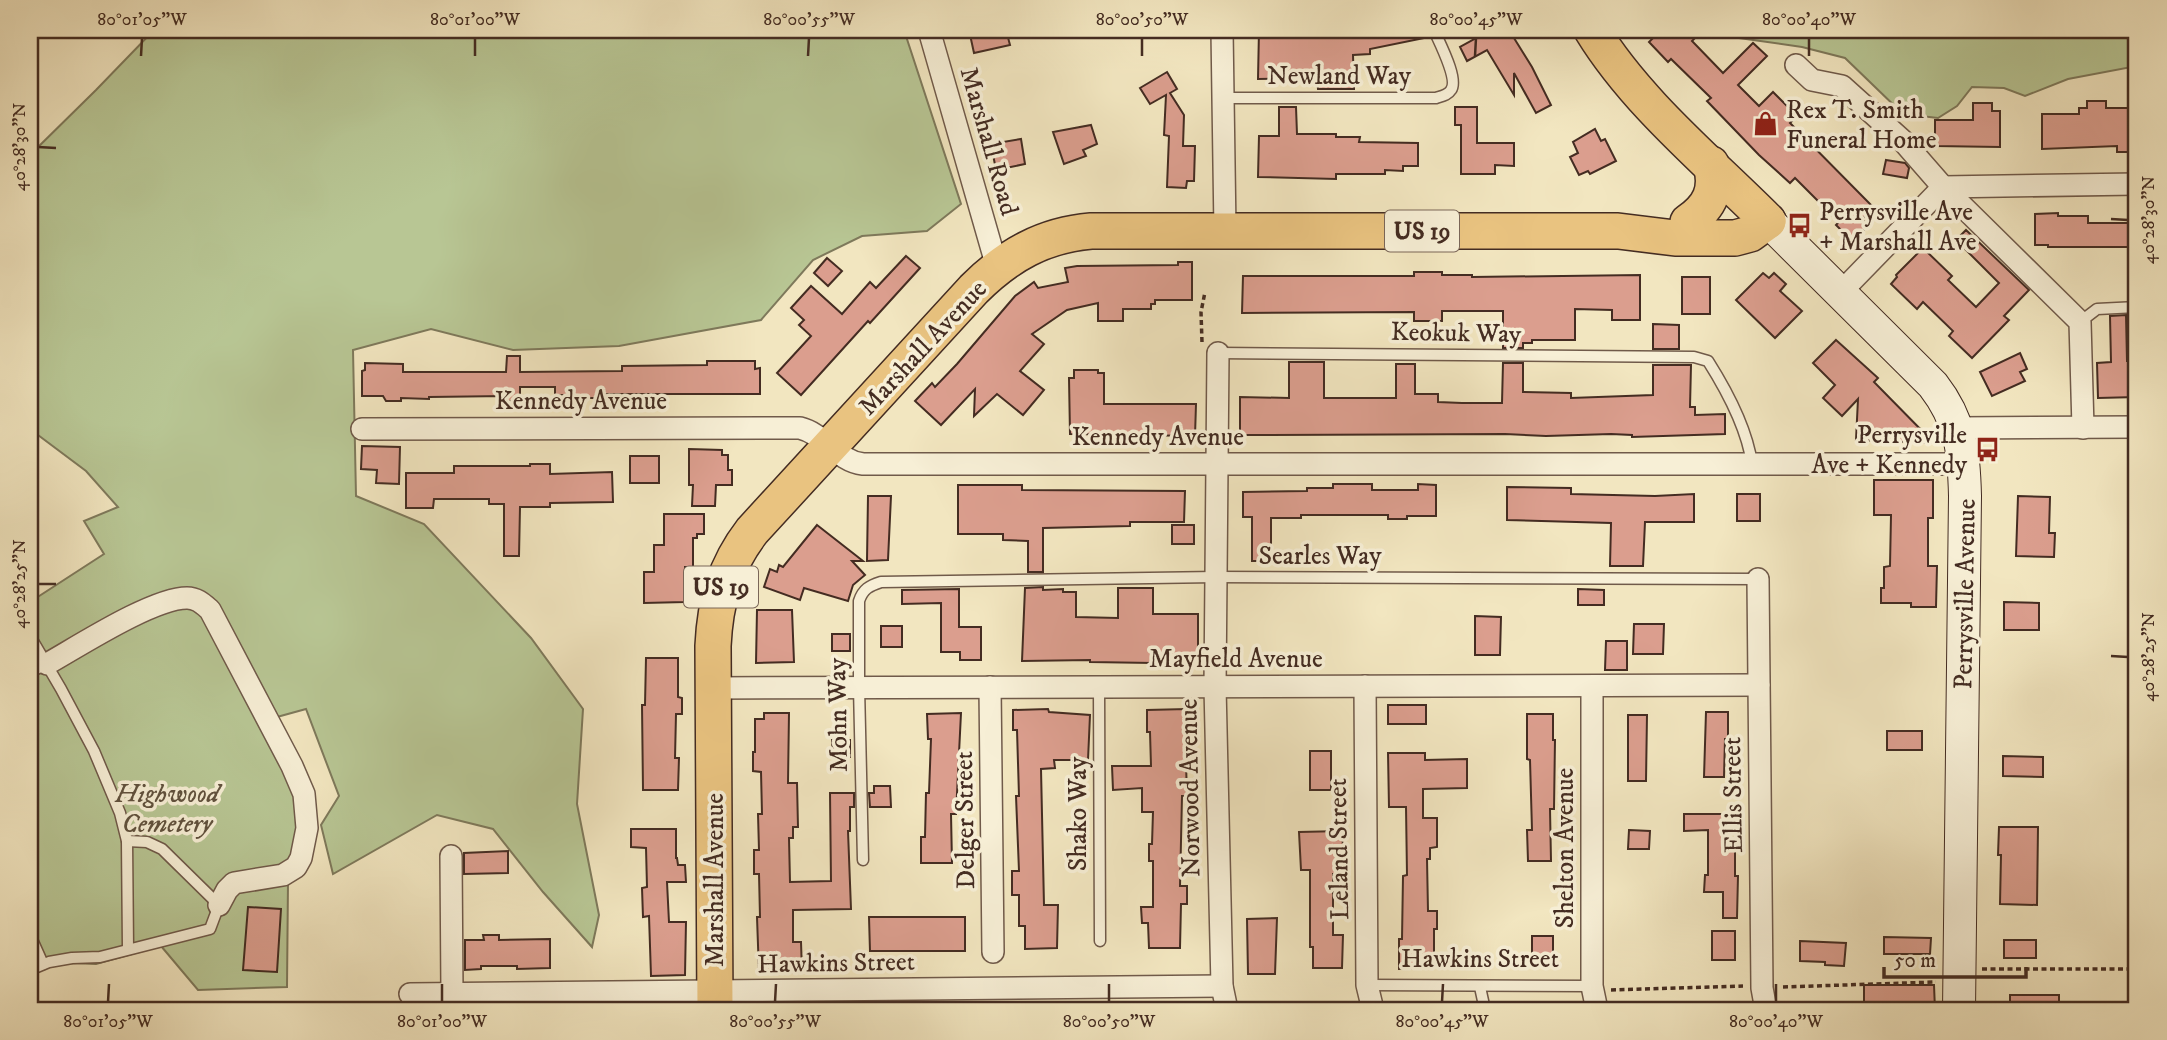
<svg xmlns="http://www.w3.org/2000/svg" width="2167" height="1040" font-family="'IM FELL DW Pica',serif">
<rect width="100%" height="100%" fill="#f2e6c0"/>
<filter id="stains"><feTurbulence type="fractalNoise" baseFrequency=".00286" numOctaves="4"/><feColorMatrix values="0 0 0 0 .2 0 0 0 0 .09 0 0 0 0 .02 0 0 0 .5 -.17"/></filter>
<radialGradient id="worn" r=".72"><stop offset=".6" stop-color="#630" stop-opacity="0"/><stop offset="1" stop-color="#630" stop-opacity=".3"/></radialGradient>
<g fill="#b8c694" stroke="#7e795b" stroke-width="2">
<path d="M154,30H904L961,204L927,231L862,236L813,260L761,320L619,346L513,350L431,329L353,350L356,496L424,524L531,638L583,709L577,804L599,915L592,947L543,892L493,829L437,815L333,874L321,825L339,796L306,709L277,717L312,854L302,875L288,882L287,987L198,990L161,946L96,964L71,963L49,967L30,975V602L104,554L84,521L118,507L86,471L30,429V155L96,90Z"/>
<path d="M1720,30H2137V66L2068,79L2025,96L2004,88L1972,87L1957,106L1938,118L1903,114L1845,58L1802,47L1739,38Z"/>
</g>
<g fill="#db9e8e" stroke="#442c22" stroke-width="2">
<path d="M969,30H1006L1010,45L974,53Z"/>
<path d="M1259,30H1297L1298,35L1342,34V30H1426L1429,37L1370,49V54L1353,55L1354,89H1318L1317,78L1258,79Z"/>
<path d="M1472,30H1509L1532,67L1551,105L1536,113L1514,73V95L1487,50L1467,61L1460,47L1476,38Z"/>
<path d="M1661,30H1685L1694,39L1692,41L1723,73L1753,43L1767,56L1738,85L1759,106L1773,92L1797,116L1790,123L1874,208L1862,219L1868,226L1852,241L1836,225L1839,222L1795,178L1790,183L1759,155L1707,101L1711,98L1671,59L1668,62L1649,42Z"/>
<path d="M1167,72L1177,89L1170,93L1184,115L1183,146H1195L1194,181H1187L1186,188L1167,187L1169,136L1164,135L1166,95L1150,104L1140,88Z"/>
<path d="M2087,101H2106V108H2137V152H2117V146L2042,149V114H2079V108H2087Z"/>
<path d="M1973,103H1992V111H2000V147L1935,146V120H1973Z"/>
<path d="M1279,107H1296L1297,134H1336V137H1360L1359,142L1418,143V166H1403V171L1385,170V174H1336V179L1258,177L1259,136H1279Z"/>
<path d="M1455,107H1477V143H1514V166L1495,165V174H1461V125H1455Z"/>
<path d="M1091,125L1097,144L1083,150L1086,156L1064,164L1053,132Z"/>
<path d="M1595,129L1601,141L1605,139L1616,161L1590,174L1588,171L1579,175L1570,157L1578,153L1573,142Z"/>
<path d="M1021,139L1025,164L996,170L991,144Z"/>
<path d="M1886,160L1905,163L1909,168L1907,178L1883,174Z"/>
<path d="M2058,213V216H2088V223H2137V247H2048V245H2035V214Z"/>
<path d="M1966,230L2029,290L2004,316L2009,320L1972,358L1949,336L1953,331L1923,302L1917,309L1891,284L1897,277L1896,275L1923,248L1952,276L1948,280L1976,307L1999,283L1956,240Z"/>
<path d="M906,256L920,268L870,323L868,321L801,395L777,373L811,336L799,325L804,320L791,308L811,286L842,314L870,282L876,288Z"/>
<path d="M827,258L842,271L828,286L814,273Z"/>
<path d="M1178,262H1192V300H1155V304H1151V309H1123V321H1098V303L1067,310L1032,334L1044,344L1020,371L1044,390L1023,415L997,394L974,416L975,389L941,425L915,401L932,383L935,387L957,364L1015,296L1034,282L1038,288L1068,282L1065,268L1077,266L1178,265Z"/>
<path d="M1414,272H1442V275H1472V277L1640,275V320H1612V310L1575,309V340H1532V343H1523V348H1503V311H1442V321H1414V312L1242,313L1243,276H1414Z"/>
<path d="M1763,273L1769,278L1774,273L1786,284L1780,291L1802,311L1775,338L1736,300Z"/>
<rect x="1682" y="277" width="28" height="37"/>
<path d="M2126,315L2127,361H2137V397L2098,398L2097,363L2111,362L2110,316Z"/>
<path d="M1653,324L1679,325V349H1653Z"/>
<path d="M1836,340L1878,378L1874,382L1934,443L1856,440L1858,399L1842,416L1823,398L1835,385L1813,363Z"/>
<path d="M2020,353L2027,369L2020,372L2025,381L1992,396L1980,372Z"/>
<path d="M507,356H520V372L622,371V366L707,365V361H755V369L760,368V394H606V398H586V395H555V387H520V401H505V396L429,397V399L401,398V401H386L383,396H362V371L365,370V363L403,364V372H506Z"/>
<path d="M1289,362H1324V398H1396V364H1415V394H1438V402L1462,403H1502L1503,363H1523V392L1571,393V398L1653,395V365H1691L1690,407H1695V415L1725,414V434L1632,437V435L1611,434L1546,436L1505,434L1240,435V397L1289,398Z"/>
<path d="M1074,370H1098V373H1104V404H1196L1195,436L1070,434L1069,378H1074Z"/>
<path d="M362,446L400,447L399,484L376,483L377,470L361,469Z"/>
<path d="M689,449L722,450V455H728V470H732V485H716L715,506H692L693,485H689Z"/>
<rect x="630" y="456" width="29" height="27"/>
<path d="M530,464H550V474L612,472L613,502L550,503V507H520L519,556H504V504H489V499H434L433,508H406V473H454V466H530Z"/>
<path d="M1874,480H1933V518H1928V566H1937L1936,607H1911V603H1881V588H1884V567L1890,566L1891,515H1874Z"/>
<path d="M1333,484H1372V490H1418V484L1436,485V516H1407V519H1388V515H1301V518H1271V561H1252V517H1243V492L1307,491V488H1333Z"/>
<path d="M958,485H1022V490L1185,491L1184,522H1130V526L1043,528V572H1028V541L1003,540V534H958Z"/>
<path d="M1507,487L1571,488V494L1655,496L1694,494V522H1645L1643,566H1610L1611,523L1507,520Z"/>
<rect x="1737" y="494" width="23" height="27"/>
<path d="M868,496H891L888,560L867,561Z"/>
<path d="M2018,496L2050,497L2049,533H2055L2054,557L2016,556Z"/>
<path d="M664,514H704V534H697V538H693V567H685V602L644,603V572H654V545H664Z"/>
<path d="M817,525L863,561H852L865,575L853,585L848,601L804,588L800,600L764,587L770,569L777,572L779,565L783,567Z"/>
<rect x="1172" y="525" width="22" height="19"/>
<path d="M1043,587V590L1063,589V592H1076V617L1118,618V588H1153V614H1198V657H1153V663L1090,662V660L1022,661L1025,588Z"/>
<path d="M959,589V627H981V660H960V652H941V603L902,604V590Z"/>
<path d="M1578,589L1604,590V605H1578Z"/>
<path d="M2004,602L2039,603V630H2004Z"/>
<path d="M757,610H792L794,662L756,663Z"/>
<path d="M1475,616L1501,617L1500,655H1475Z"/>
<path d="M1634,624H1664L1663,654H1633Z"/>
<rect x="881" y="626" width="21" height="21"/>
<rect x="832" y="634" width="18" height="17"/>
<path d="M1606,641H1627V670H1605Z"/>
<path d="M646,658H678V697L682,698V714H676L675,758H679L678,790H643L642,705H645Z"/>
<rect x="1388" y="705" width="38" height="19"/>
<path d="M1048,709L1049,712L1090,715L1088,760H1054L1055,768L1041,769L1044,905H1058L1057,948L1025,949V926H1019V895H1012V871H1019L1016,796H1019L1017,730H1013V710Z"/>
<path d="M1187,709V731H1185L1187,796H1182L1180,886H1187V904H1181L1180,948H1149L1148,923H1142L1141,907H1153V861H1149V844H1152L1153,812H1142V788L1113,790L1112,766H1151L1150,732H1147V710Z"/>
<path d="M1706,712H1728V739H1725L1724,777H1704Z"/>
<path d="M764,713H789L788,783H797L798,827H793V838H789L790,882L831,881L830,793H854V807H850V831H848L851,909L793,910V942H801L802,972L759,973L757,917H760L759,874H754V850H759L758,814H762L761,772L753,771V752H755V719H764Z"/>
<path d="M961,713L956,814H951L952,863H921V837H925L926,793H929L931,739H928L927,714Z"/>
<path d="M1527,714H1553V740H1555L1554,809H1550L1551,861H1528L1527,830H1532L1530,760L1527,759Z"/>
<path d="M1628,715H1647L1646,781H1628Z"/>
<rect x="1887" y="731" width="35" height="19"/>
<path d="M832,740H850V757H833Z"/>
<rect x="1310" y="751" width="21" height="39"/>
<path d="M1388,753H1425V760L1467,759V788L1423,789V818H1437V847L1430,848V859H1427L1428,911H1437V929H1434V961H1424V968L1399,969V939H1402L1403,876L1407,875L1406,807H1389Z"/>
<path d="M2003,756L2043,757V777L2003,776Z"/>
<path d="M874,786H890L891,807H870L869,793H874Z"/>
<path d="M1684,814H1730V851H1735V876H1738L1737,918H1723V892H1704L1705,875H1708V830L1684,831Z"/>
<path d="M1999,827H2038L2037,905L2000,904L2001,855H1998Z"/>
<path d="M631,829H676V858H677L678,865H685L686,882H667L669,922H686L685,975L651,976L649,916L643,917L642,888L647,887L646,848L631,847Z"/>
<path d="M1629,830L1650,831L1649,849H1628Z"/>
<path d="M1342,831L1343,847H1337V874H1333V935H1343L1342,968H1313V947H1310V870H1301L1299,832Z"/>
<path d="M508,851V873L464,874V853Z"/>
<path d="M248,907L281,909L277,972L243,970Z"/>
<path d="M869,917H965V951H870Z"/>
<path d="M1277,918L1275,974H1248L1247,919Z"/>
<rect x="1712" y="931" width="23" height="29"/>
<path d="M483,935H499V940L550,939V968L517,969V966H481V969L465,970V940H484Z"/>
<path d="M1532,936H1553V964L1532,965Z"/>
<path d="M1884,937L1931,938L1930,954H1884Z"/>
<rect x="2004" y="940" width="32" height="18"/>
<path d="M1800,941L1846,943L1844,966L1825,965V962L1800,961Z"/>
<path d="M1864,985H1934L1935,1010H1864Z"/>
<rect x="2010" y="995" width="49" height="15"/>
</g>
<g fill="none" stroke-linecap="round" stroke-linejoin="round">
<defs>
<g id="service">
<path d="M1224,98H1436C1442,96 1448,95 1451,90C1459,79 1439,42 1434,30"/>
<path d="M2080,322L2097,309L2137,307"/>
<path d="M1218,353L1694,357L1708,361C1727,391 1747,428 1752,464"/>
<path d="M30,636L61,689L94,751L120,813L127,841L128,949"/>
<path d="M30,672L47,664"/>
<path d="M1099,687L1100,941"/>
<path d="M863,860L859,687V601C863,589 869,586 881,582L1216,577L1758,579"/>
<path d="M30,935L43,964"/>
<path d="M30,970L49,962L72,958L100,957L210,929L219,905L162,849L147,842L127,841"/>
<path d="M1367,985L1592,986"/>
<path d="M1480,987L1485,1010"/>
</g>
<g id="minor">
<path d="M929,30L997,267"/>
<path d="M1222,30L1225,231"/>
<path d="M1796,65L1812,80L1842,86L1902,140L1943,187L2080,322L2083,428"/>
<path d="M1840,293L1943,187L2137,184"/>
<path d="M1218,353L1215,687L1222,986L1227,1010"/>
<path d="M1958,428L2137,427"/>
<path d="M362,429L800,428C825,434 837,461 863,464H1964"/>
<path d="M1758,579L1762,988L1766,1010"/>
<path d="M47,664C79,646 153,598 187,598C197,598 203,604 210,610L292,766L304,794L307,828L301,858L296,867L283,875L234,883L227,890L219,905"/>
<path d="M1365,686L1367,985L1373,1010"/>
<path d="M1592,686V986L1597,1010"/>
<path d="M990,687L993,952"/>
<path d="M713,688L1759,685"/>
<path d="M451,856L452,994"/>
<path d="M410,994L1222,986"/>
</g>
<path id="secondary" d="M1768,221L1933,385C1961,421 1964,452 1965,496L1959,1010"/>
<g id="primary">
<path d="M1592,30C1636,102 1708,161 1768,221"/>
<path d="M1688,222C1710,207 1718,190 1711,164"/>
<path d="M715,1010L713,646C715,602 725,566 752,531L974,289C1008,255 1044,235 1091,231H1618L1675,238H1735L1750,234L1768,221"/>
</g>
</defs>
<use href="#service" stroke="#705a4a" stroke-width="13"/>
<use href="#minor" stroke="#705a4a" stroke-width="24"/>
<use href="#secondary" stroke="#442c22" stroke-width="34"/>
<use href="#primary" stroke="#442c22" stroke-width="38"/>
<g stroke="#442c22" stroke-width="3.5" stroke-dasharray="5 3.5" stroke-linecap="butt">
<path d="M1202,342L1201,312L1205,292"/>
<path d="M1982,969H2137"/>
<path d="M1783,987L1936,982"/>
<path d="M1611,990L1743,986"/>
</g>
<use href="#service" stroke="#f7efd6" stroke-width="10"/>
<use href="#minor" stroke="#f7efd6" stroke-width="21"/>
<use href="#secondary" stroke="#f7efd6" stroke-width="32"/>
<use href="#primary" stroke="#e9c380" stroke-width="35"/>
</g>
<path fill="none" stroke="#442c22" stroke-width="2.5" d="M141,56L142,38M475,56V38M808,56L809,38M1142,56V38M1475,56L1476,38M1809,56V38M38,147L56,148M2111,219L2128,220M38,584H56M2111,656L2128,657M108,1002L109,984M442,1002V984M775,1002L776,984M1109,1002V984M1442,1002L1443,984M1776,1002V984"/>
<defs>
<symbol id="shop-bare" viewBox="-9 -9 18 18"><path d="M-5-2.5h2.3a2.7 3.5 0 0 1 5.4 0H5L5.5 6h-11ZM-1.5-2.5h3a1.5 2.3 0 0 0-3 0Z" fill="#8f2418" stroke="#f7efd6" stroke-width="2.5" paint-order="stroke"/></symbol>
<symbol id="bus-bare" viewBox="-9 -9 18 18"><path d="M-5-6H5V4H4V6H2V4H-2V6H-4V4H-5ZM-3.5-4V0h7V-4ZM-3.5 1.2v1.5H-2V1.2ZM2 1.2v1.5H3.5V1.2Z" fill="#8f2418" stroke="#f7efd6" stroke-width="2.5" paint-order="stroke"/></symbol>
</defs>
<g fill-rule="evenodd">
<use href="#shop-bare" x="1748" y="106" width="35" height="35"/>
<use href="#bus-bare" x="1782" y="208" width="35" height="35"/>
<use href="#bus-bare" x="1970" y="432" width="35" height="35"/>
</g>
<g text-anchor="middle" stroke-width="7" stroke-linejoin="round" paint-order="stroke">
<g fill="#f7efd6" stroke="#7a6658" stroke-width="2">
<rect x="1385" y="210.5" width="74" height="41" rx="5"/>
<rect x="684" y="566.5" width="74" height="41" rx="5"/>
</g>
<g font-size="24" font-weight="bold" fill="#442c22">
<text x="1422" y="239">US 19</text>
<text x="721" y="595">US 19</text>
</g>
<g font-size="26" fill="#442c22" stroke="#f7efd6">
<text x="1339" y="84">Newland Way</text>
<text transform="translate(990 141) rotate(74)" y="9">Marshall Road</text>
<text transform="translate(1456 332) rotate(1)" y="9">Keokuk Way</text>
<text transform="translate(922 347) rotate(-47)" y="9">Marshall Avenue</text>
<text x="581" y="409">Kennedy Avenue</text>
<text x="1158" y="445">Kennedy Avenue</text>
<text x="1320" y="564">Searles Way</text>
<text transform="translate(1964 594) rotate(-89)" y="9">Perrysville Avenue</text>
<text x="1236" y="667">Mayfield Avenue</text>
<text transform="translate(837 715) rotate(-91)" y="9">Mohn Way</text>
<text transform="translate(1189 788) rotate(-91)" y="9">Norwood Avenue</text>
<text transform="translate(1732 795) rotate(-91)" y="9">Ellis Street</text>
<text transform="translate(1077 814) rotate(-90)" y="9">Shako Way</text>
<text transform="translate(964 820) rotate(-91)" y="9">Delger Street</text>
<text transform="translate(1564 848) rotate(-90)" y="9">Shelton Avenue</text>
<text transform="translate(1338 849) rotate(-91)" y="9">Leland Street</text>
<text transform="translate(714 880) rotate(-90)" y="9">Marshall Avenue</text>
<text x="1480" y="967">Hawkins Street</text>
<text transform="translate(836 962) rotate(-1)" y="9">Hawkins Street</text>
</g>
<g font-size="26" fill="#442c22" stroke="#f7efd6" text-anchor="start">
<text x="1786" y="118">Rex T. Smith<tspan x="1786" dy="30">Funeral Home</tspan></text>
<text x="1819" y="220">Perrysville Ave<tspan x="1819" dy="30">+ Marshall Ave</tspan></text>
<text x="1967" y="443" text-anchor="end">Perrysville<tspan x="1967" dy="30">Ave + Kennedy</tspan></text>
</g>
<g font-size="26" font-style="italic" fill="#61523e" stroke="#f7efd6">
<text x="167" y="802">Highwood<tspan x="167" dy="30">Cemetery</tspan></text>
</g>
</g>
<rect width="2167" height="1040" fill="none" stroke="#f2e6c0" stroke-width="77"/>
<path d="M1884 967v10h142v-10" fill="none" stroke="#442c22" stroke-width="3.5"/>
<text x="1894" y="967" font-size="21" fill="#442c22" stroke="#f7efd6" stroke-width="5" paint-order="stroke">50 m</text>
<rect x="38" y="38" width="2090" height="964" fill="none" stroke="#442c22" stroke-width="2.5"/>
<g font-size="18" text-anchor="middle" fill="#442c22">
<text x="142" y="25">80°01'05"W</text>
<text x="475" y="25">80°01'00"W</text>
<text x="809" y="25">80°00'55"W</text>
<text x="1142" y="25">80°00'50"W</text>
<text x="1476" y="25">80°00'45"W</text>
<text x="1809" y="25">80°00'40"W</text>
<text transform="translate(19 147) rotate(-90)" y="6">40°28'30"N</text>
<text transform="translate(2148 220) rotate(-90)" y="6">40°28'30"N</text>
<text transform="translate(19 584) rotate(-90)" y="6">40°28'25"N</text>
<text transform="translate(2148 657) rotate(-90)" y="6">40°28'25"N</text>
<text x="108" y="1027">80°01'05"W</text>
<text x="442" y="1027">80°01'00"W</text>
<text x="775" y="1027">80°00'55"W</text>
<text x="1109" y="1027">80°00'50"W</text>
<text x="1442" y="1027">80°00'45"W</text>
<text x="1776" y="1027">80°00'40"W</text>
</g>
<rect width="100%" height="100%" filter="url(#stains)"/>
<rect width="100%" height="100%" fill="url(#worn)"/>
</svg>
